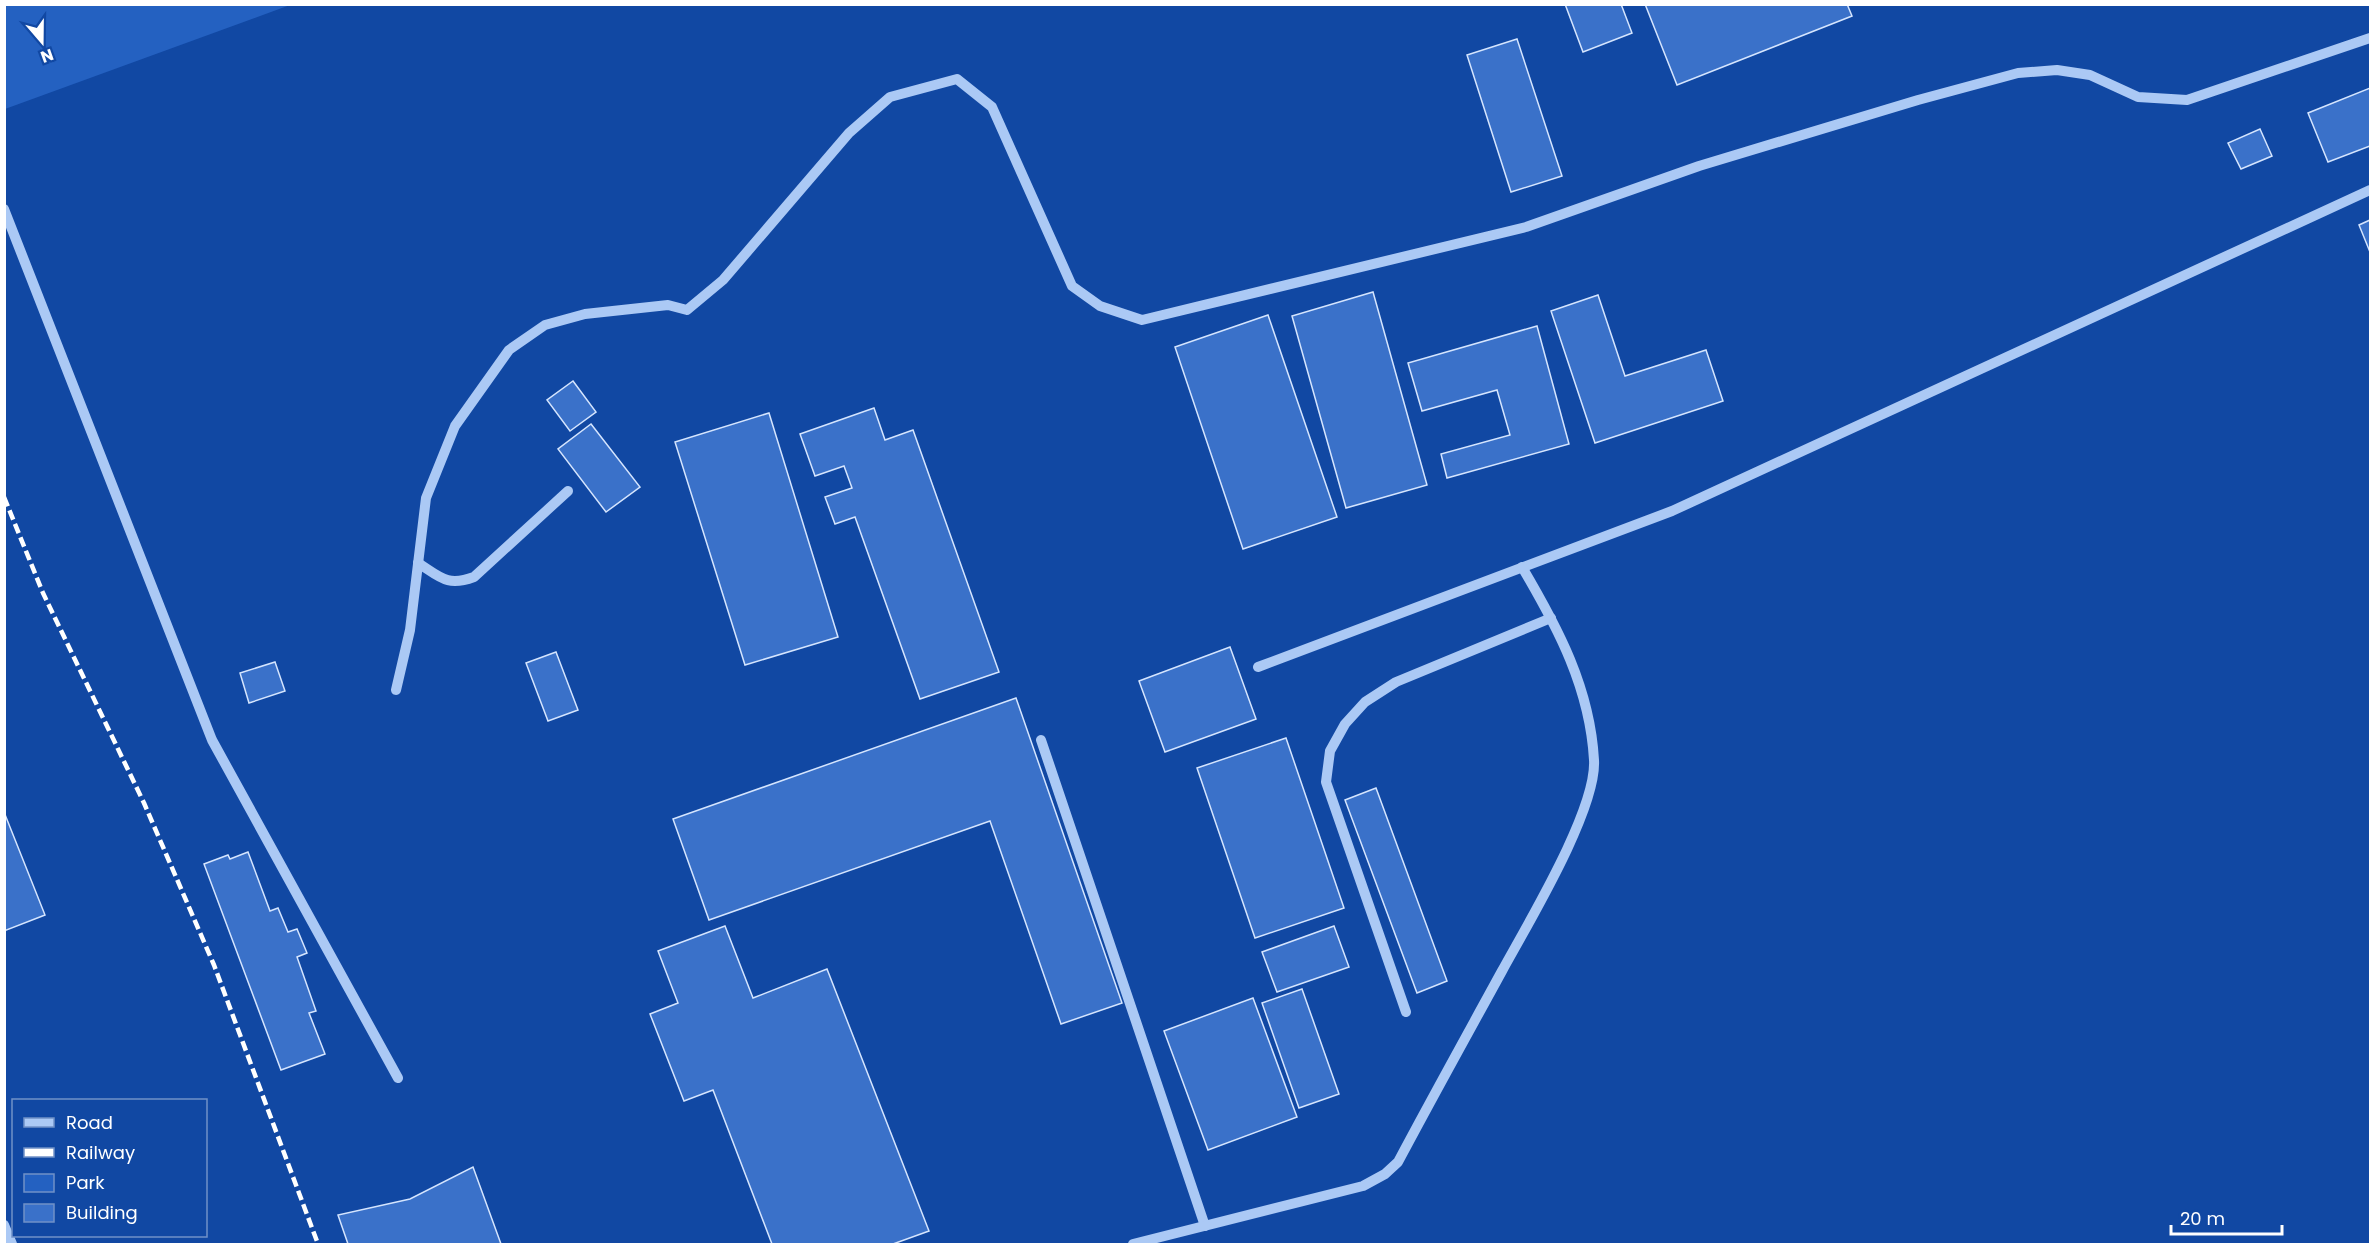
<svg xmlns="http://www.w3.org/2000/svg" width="2375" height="1249" font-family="Poppins,sans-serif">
<rect width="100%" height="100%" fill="#1148a3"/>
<path fill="#2461c1" d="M5,4H290V5L5,109Z"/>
<g fill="#3a71c9" stroke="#d5e5fe" stroke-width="1.5">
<path d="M1565,4H1621L1632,33L1583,52Z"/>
<path d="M1645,4H1847L1852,16L1677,85Z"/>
<path d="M1517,39L1562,176L1511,192L1467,55Z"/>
<path d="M2370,88V146L2328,162L2308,113Z"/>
<path d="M2260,129L2272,156L2241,169L2228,143Z"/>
<path d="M2370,220V252L2359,225Z"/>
<path d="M1373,292L1427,485L1346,508L1292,316Z"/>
<path d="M1598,295L1625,376L1706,350L1723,401L1595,443L1551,311Z"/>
<path d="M1268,315L1337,517L1243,549L1175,347Z"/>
<path d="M1537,326L1569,444L1447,478L1441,454L1510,435L1497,390L1422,411L1408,363Z"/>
<path d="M573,381L596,412L570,431L547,400Z"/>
<path d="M874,408L885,440L913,430L999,672L920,699L855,517L835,524L825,497L852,488L844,466L815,476L800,434Z"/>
<path d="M769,413L838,637L745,665L675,442Z"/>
<path d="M591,424L640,487L606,512L558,449Z"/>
<path d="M1230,647L1256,719L1165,752L1139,681Z"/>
<path d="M556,652L578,710L548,721L526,663Z"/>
<path d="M275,662L285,691L249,703L240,673Z"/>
<path d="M1016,698L1122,1003L1061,1024L990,821L709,920L673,819Z"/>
<path d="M1286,738L1344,908L1255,938L1197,768Z"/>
<path d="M1376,788L1447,981L1417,993L1345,800Z"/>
<path d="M4,812L45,915L4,931Z"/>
<path d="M248,852L270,911L278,908L288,932L297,929L307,953L297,957L316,1011L309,1013L325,1054L281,1070L204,864L228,855L230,859Z"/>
<path d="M725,926L753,998L827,969L929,1231L893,1244H772L713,1090L684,1101L650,1014L678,1003L658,951Z"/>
<path d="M1334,926L1349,967L1277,992L1262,952Z"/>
<path d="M1302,989L1339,1094L1299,1108L1262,1003Z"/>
<path d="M1253,998L1297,1117L1208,1150L1164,1031Z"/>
<path d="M473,1167L501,1244H348L338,1215L410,1199Z"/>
</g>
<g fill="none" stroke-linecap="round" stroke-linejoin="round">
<g stroke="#abc9f5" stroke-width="10">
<path d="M4,209L212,740L398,1078"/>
<path d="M418,563C440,577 447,587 474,577L568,491"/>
<path d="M1258,667L1672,511L2370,190"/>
<path d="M396,690L410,630L426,498L455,426L509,350L545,325L585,314L668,305L687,310L723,280L849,133L890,97L957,79L992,107L1072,286L1100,306L1142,320L1526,227L1699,166L1918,100L2018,73L2057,70L2090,75L2138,97L2187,100L2370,38"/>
<path d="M1041,740L1205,1226"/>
<path d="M1406,1012L1326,782L1330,751L1345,724L1365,702L1396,682L1551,618"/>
<path d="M4,1225L12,1244"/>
<path d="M1133,1244L1363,1186L1385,1174L1398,1162C1432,1098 1467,1035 1502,971C1527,925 1597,810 1594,760C1590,688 1558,628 1522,567"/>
</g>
<path stroke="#fff" stroke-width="4.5" stroke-dasharray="10 4.5" stroke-linecap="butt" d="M4,497L43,593L144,803L214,965L318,1244"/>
</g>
<rect width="2375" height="1249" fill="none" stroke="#ffffff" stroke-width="12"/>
<rect x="12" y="1099" width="195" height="138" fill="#1148a3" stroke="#7091c8" stroke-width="1.5"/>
<rect x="24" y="1118" width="30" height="9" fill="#abc9f5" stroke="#7091c8" stroke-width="1.5"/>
<text x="66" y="1129" font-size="18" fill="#ffffff">Road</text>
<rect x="24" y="1148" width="30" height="9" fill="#ffffff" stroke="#7091c8" stroke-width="1.5"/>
<text x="66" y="1159" font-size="18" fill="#ffffff">Railway</text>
<rect x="24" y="1174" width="30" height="18" fill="#2461c1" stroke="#7091c8" stroke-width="1.5"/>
<text x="66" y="1189" font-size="18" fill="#ffffff">Park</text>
<rect x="24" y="1204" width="30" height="18" fill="#3a71c9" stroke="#7091c8" stroke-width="1.5"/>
<text x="66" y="1219" font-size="18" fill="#ffffff">Building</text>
<g transform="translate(42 42) rotate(160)" stroke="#1148a3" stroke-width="4.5" paint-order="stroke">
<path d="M0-4.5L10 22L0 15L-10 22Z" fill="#ffffff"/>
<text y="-9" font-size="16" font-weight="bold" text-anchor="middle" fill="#ffffff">N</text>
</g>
<path d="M2171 1225v9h111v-9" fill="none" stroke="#ffffff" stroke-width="3"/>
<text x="2180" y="1225" font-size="18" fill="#ffffff" stroke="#1148a3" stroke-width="4.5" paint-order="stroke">20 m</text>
</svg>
